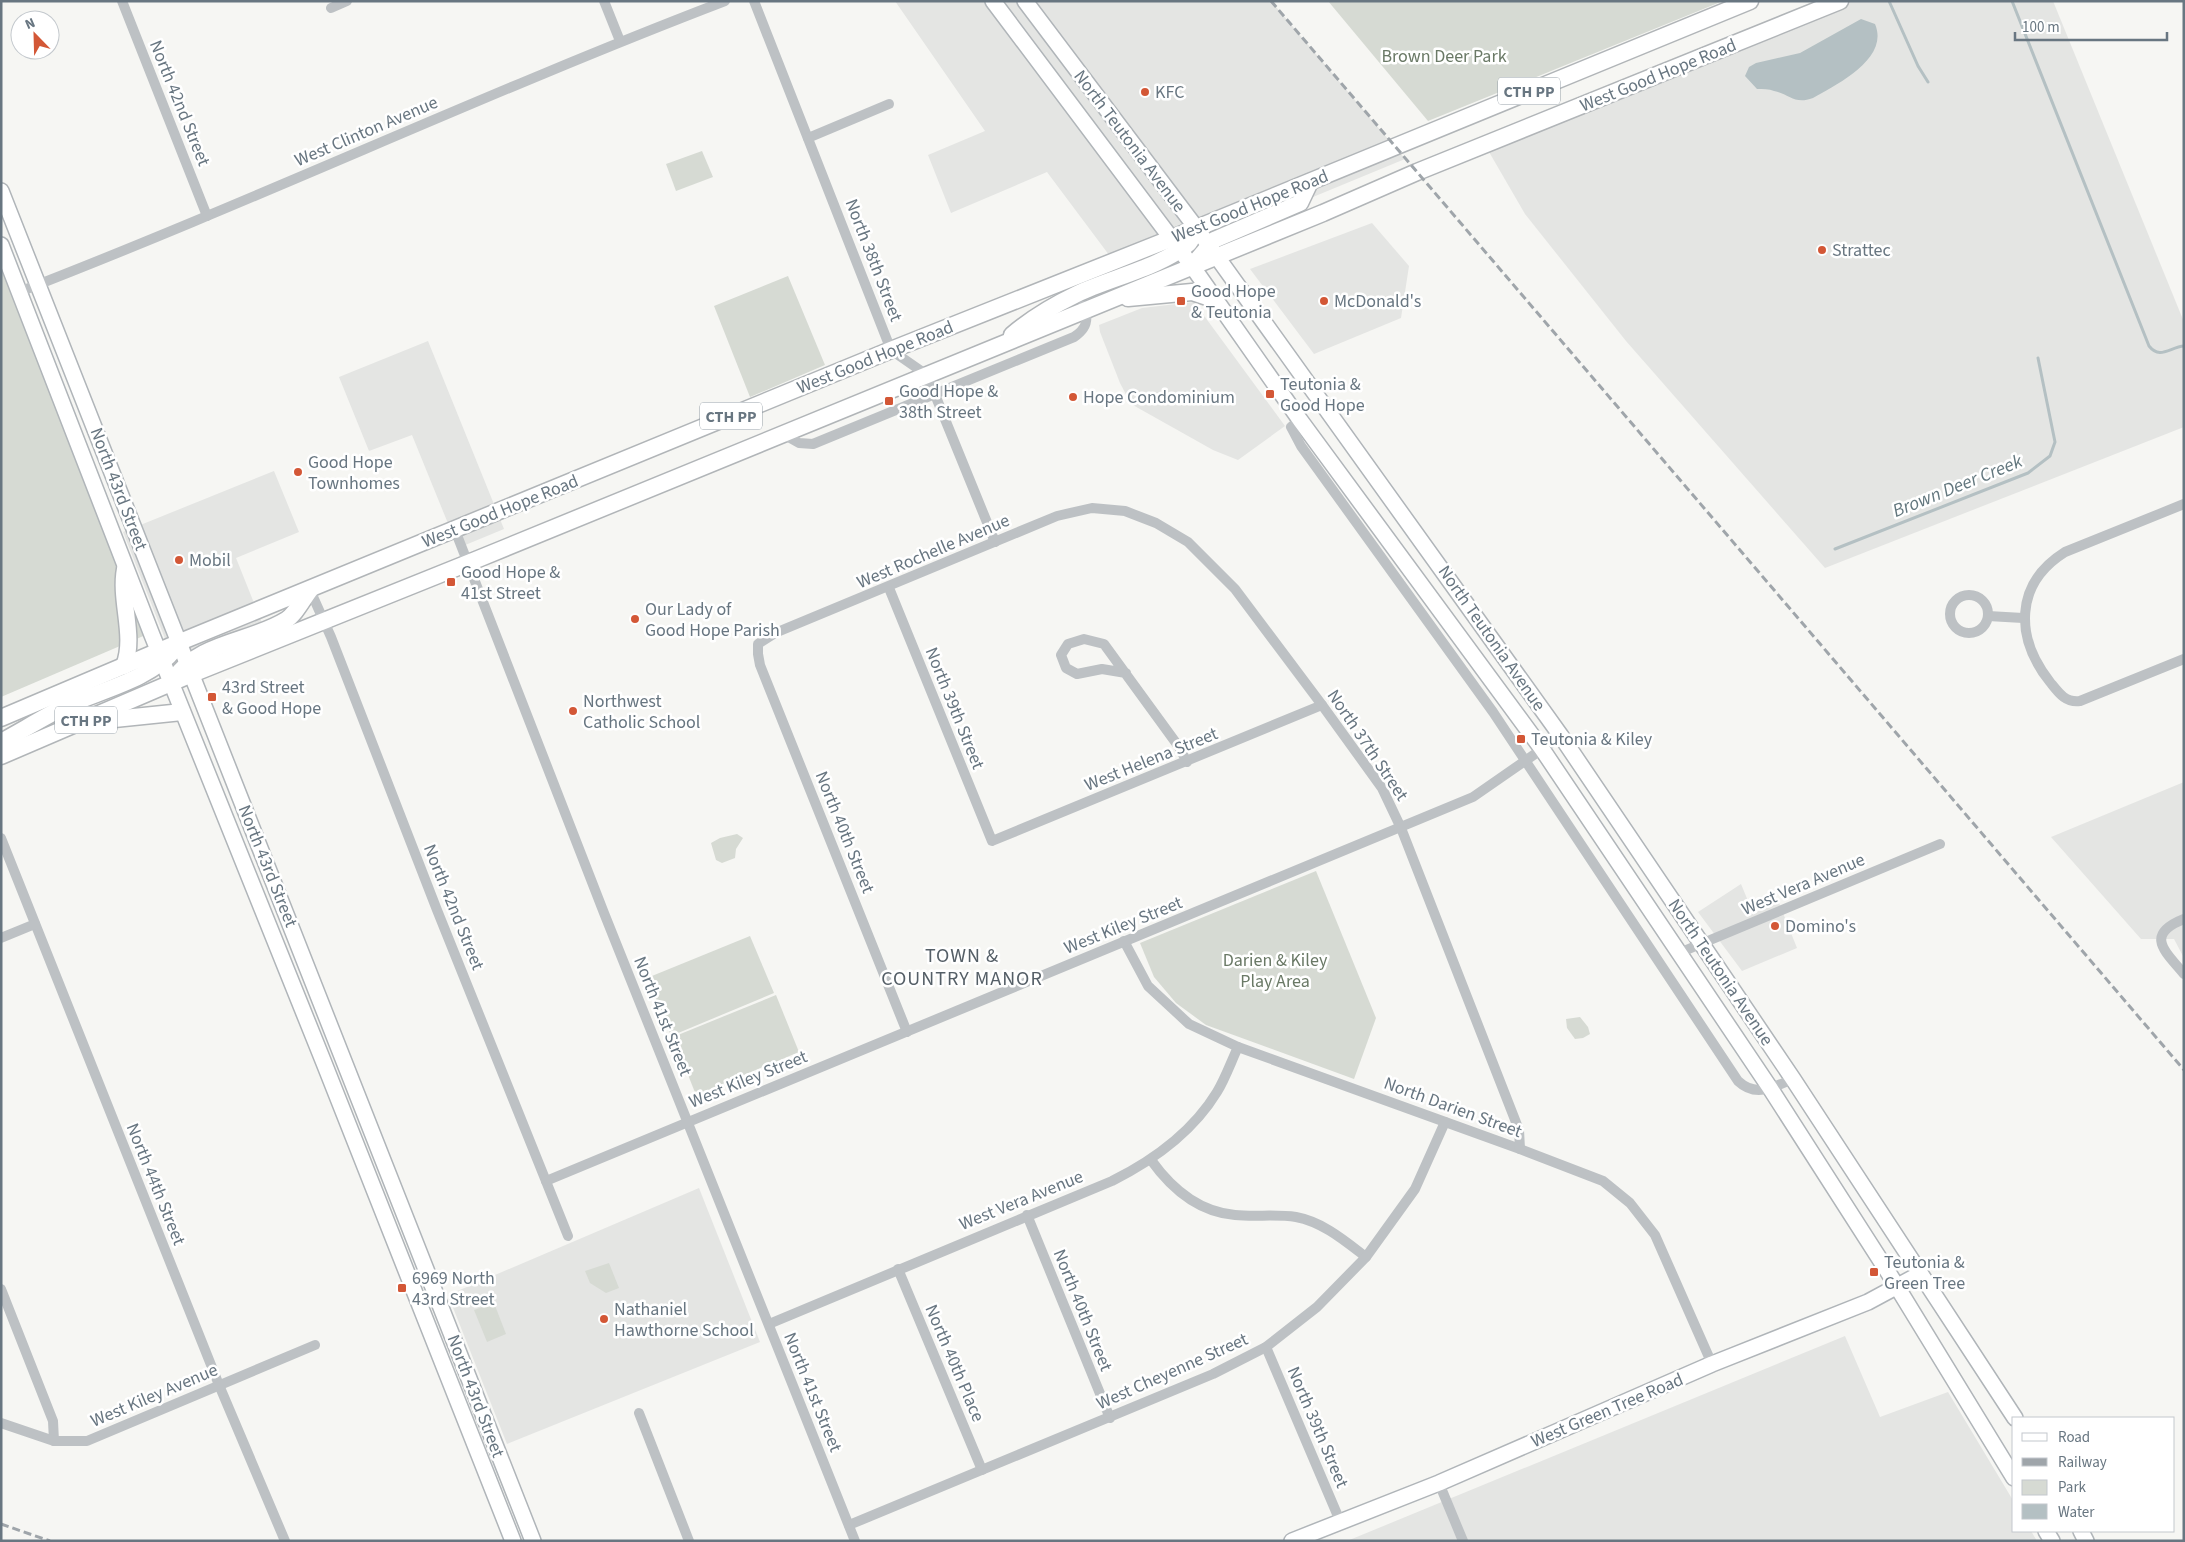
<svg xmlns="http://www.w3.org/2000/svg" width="2185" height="1542" font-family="'Source Sans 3',sans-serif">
<rect width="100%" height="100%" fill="#f6f6f3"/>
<g fill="#e4e5e3">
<path d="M895,1H1271L1405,159L1124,275L1047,172L951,213L928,155L985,131Z"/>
<path d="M1840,1H2053L2184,322V427L1825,568L1626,341L1525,214L1485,145Z"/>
<path d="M1372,223L1409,266L1401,318L1314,354L1250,269Z"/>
<path d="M1194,302L1285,426L1238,460L1213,450L1131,404L1120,383L1100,332L1099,325L1142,308Z"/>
<path d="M428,341L504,529L458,548L412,435L369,451L339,377Z"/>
<path d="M274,471L299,532L236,558L264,628L175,664L123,532Z"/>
<path d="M2184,782V958L2174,939H2141L2051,837Z"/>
<path d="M1741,884L1753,913L1779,903L1797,948L1742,971L1698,912Z"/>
<path d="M699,1188L760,1342L507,1444L448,1295Z"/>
<path d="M1845,1336L1880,1417L1948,1392L2014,1502V1531H2031L2037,1541H1347Z"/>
</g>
<g fill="#d6dad3">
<path d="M1328,1H1723L1428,121Z"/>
<path d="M702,151L713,177L676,191L666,164Z"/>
<path d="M1,262L148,634L1,697Z"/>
<path d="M788,276L825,365L750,397L714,306Z"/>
<path d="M737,834L743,838L736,849L735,858L722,863L716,860L711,843L720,838Z"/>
<path d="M1316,871L1376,1018L1354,1079L1206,1025L1176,1003L1154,977L1140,943Z"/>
<path d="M750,936L774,993L671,1036L647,978Z"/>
<path d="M776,995L799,1052L696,1095L673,1037Z"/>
<path d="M1580,1017L1588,1027L1590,1034L1583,1038L1575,1039L1567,1028L1566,1019Z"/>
<path d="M609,1263L619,1288L606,1293L590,1283L585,1271Z"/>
<path d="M494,1303L506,1334L487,1342L474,1310Z"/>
</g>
<path fill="#b4c0c3" d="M1861,19L1875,24C1890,59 1836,85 1813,98C1794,105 1790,94 1774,91C1769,89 1763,89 1757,89L1745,76L1749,67L1756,63L1800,53Z"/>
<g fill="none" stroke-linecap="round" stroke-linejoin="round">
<g stroke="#b4c0c3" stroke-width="3">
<path d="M1889,1L1918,66L1928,82"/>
<path d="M2012,1L2149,346C2160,360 2170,347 2184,346"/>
<path d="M1835,549L2028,473L2050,456L2055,442L2038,358"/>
</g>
<defs>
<g id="secondary">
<path d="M993,1L1192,266L1300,420L1542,749L1770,1088L1888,1272L2014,1478"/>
<path d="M1025,1L1197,229L1561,736L1793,1079L2015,1418"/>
<path d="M1,191L533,1541"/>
<path d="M1,245L152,635L324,1063L513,1541"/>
<path d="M2046,1531L2052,1541"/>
<path d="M2081,1531L2086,1541"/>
<path d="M1292,1541L1439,1483L1712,1364L1868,1302L1920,1274"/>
</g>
<g id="primary">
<path d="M1192,266L1214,240L1300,203L1310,182"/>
<path d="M1128,298L1192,292L1216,300"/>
<path d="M1012,335C1032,318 1054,305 1077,294C1110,278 1162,267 1189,243C1192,239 1194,234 1196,229"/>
<path d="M124,666C136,636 119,601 125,569"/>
<path d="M174,679C198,642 251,642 286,620C295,615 303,599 310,590"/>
<path d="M1,718L180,642L891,350L1170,239L1750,1"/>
<path d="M95,721L182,712"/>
<path d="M1,742C23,730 44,717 66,706C99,691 152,679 175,649"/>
<path d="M1,756L192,674L478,559L1323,213L1417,172L1840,1"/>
</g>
</defs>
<use href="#secondary" stroke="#b0b5b9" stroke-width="18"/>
<use href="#primary" stroke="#b1b5b8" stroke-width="19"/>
<g stroke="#bdc1c4" stroke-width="10">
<path d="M122,1L207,216"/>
<path d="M604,1L620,41"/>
<path d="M754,1L891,350L927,375L995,542"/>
<path d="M331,8L347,1"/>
<path d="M808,138L889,104"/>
<path d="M19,292C257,200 487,92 725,1"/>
<path d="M1300,420L1291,427L1301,446L1493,712L1738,1081C1756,1098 1773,1087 1793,1079"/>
<path d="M783,434L799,443L813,444L1074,337C1086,329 1090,320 1083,306"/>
<path d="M2184,504L2065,552C2014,584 2015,638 2050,682C2058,692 2065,703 2080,701L2184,659"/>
<path d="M455,530L604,913L855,1541"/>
<path d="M889,588L992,841L1322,705"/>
<path d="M310,590L331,637L437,910L568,1236"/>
<circle cx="1969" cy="614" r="19"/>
<path d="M1988,616L2023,618"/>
<path d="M1126,673L1102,669L1077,674L1066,668L1061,655L1068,644L1084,639L1104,644L1179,747L1187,762"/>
<path d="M1,838L219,1385L285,1541"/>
<path d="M2184,919C2144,935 2165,951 2184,974"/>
<path d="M1,938L35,924"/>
<path d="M1124,941L1148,986L1189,1024L1238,1047L1520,1149L1603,1181L1630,1203L1655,1235L1712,1364"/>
<path d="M1679,953L1940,844"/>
<path d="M907,1032L760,665L758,654V644L775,633L1057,516L1092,508L1125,511L1156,523L1188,542L1235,589L1322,705L1382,788L1401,828L1519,1130L1520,1149"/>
<path d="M1151,1160C1171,1188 1199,1212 1235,1215C1255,1217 1276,1214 1296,1217C1323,1222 1345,1241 1366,1257"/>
<path d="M546,1181L1473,797L1561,736"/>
<path d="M1027,1215L1110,1418"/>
<path d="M898,1269L982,1470"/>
<path d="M1,1289L53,1421L54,1441"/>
<path d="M769,1324L1112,1181C1154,1160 1192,1133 1217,1092C1225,1079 1231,1062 1238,1047"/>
<path d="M1266,1347L1340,1521"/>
<path d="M639,1413L689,1541"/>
<path d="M1,1423L54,1441H87L315,1345"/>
<path d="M1439,1483L1463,1541"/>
<path d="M849,1525L1213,1374L1266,1347L1317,1307L1366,1257L1415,1189L1445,1122"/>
</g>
<use href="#secondary" stroke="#fff" stroke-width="15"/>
<use href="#primary" stroke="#fff" stroke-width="16"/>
<g stroke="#9fa5aa" stroke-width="3" stroke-dasharray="8 4" stroke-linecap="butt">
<path d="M1271,1L2184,1070"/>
<path d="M1,1524L50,1541"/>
</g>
</g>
<g fill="#d35736" stroke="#fff" stroke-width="2">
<circle cx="1145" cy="92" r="5"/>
<circle cx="1822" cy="250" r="5"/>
<rect x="1176" y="296" width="10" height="10" rx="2.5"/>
<circle cx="1324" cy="301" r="5"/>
<rect x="1265" y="389" width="10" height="10" rx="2.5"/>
<circle cx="1073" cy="397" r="5"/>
<rect x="884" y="396" width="10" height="10" rx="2.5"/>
<circle cx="298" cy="472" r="5"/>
<circle cx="179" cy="560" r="5"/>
<rect x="446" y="577" width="10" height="10" rx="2.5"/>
<circle cx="635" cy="619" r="5"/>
<rect x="207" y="692" width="10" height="10" rx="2.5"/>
<circle cx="573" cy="711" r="5"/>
<rect x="1516" y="734" width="10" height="10" rx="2.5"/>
<circle cx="1775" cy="926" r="5"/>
<rect x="1869" y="1267" width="10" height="10" rx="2.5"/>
<rect x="397" y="1283" width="10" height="10" rx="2.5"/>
<circle cx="604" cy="1319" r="5"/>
</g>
<g text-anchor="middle" stroke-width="5" stroke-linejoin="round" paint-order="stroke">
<g fill="#fff" stroke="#959fa7" stroke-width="1">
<rect x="1498" y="77.5" width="62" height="27" rx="4"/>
<rect x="700" y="402.5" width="62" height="27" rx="4"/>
<rect x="55" y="706.5" width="62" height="27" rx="4"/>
</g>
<g font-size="16" font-weight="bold" fill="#687681">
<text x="1529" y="97">CTH PP</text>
<text x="731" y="422">CTH PP</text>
<text x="86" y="726">CTH PP</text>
</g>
<g font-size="18" fill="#6a7966" stroke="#fff">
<text x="1444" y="62">Brown Deer Park</text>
<text x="1275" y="966">Darien &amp; Kiley<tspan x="1275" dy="21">Play Area</tspan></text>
</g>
<g font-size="18" fill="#687681" stroke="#fff">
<text transform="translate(1658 75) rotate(-22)" y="6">West Good Hope Road</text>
<text transform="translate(180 103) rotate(68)" y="6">North 42nd Street</text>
<text transform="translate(366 131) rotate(-23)" y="6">West Clinton Avenue</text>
<text transform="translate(1130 141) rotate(53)" y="6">North Teutonia Avenue</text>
<text transform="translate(1250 206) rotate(-22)" y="6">West Good Hope Road</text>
<text transform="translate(874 260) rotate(69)" y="6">North 38th Street</text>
<text transform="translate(875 357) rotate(-22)" y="6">West Good Hope Road</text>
<text transform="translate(119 489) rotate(69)" y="6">North 43rd Street</text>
<text transform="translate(500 511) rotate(-22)" y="6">West Good Hope Road</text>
<text transform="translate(933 551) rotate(-23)" y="6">West Rochelle Avenue</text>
<text transform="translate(1492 638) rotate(55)" y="6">North Teutonia Avenue</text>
<text transform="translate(955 708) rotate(68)" y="6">North 39th Street</text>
<text transform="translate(1368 745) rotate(56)" y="6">North 37th Street</text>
<text transform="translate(1151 759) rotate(-22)" y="6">West Helena Street</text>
<text transform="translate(845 832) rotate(68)" y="6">North 40th Street</text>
<text transform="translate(268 866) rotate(68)" y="6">North 43rd Street</text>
<text transform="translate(1803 884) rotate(-23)" y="6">West Vera Avenue</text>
<text transform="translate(454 907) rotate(68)" y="6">North 42nd Street</text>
<text transform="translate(1123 925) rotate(-22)" y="6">West Kiley Street</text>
<text transform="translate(1721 972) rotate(56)" y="6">North Teutonia Avenue</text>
<text transform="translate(663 1016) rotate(68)" y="6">North 41st Street</text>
<text transform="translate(748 1079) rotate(-22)" y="6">West Kiley Street</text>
<text transform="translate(1453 1107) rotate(20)" y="6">North Darien Street</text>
<text transform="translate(156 1184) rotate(68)" y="6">North 44th Street</text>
<text transform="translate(1021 1200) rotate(-22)" y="6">West Vera Avenue</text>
<text transform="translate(1083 1310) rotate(68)" y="6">North 40th Street</text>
<text transform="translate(955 1363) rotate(67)" y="6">North 40th Place</text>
<text transform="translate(1172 1371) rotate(-24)" y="6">West Cheyenne Street</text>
<text transform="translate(813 1392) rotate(68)" y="6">North 41st Street</text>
<text transform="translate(154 1395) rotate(-23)" y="6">West Kiley Avenue</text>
<text transform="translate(476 1396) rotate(69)" y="6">North 43rd Street</text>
<text transform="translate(1607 1410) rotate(-23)" y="6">West Green Tree Road</text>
<text transform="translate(1318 1427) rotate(67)" y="6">North 39th Street</text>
</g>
<g font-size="18" fill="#687681" stroke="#fff" text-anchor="start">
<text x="1155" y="98">KFC</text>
<text x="1832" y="256">Strattec</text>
<text x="1191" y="297">Good Hope<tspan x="1191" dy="21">&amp; Teutonia</tspan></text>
<text x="1334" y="307">McDonald's</text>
<text x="1280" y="390">Teutonia &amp;<tspan x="1280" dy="21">Good Hope</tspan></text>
<text x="899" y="397">Good Hope &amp;<tspan x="899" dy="21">38th Street</tspan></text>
<text x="1083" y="403">Hope Condominium</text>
<text x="308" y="468">Good Hope<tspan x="308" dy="21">Townhomes</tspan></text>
<text x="189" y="566">Mobil</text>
<text x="461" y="578">Good Hope &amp;<tspan x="461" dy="21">41st Street</tspan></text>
<text x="645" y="615">Our Lady of<tspan x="645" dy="21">Good Hope Parish</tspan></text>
<text x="222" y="693">43rd Street<tspan x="222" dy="21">&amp; Good Hope</tspan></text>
<text x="583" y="707">Northwest<tspan x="583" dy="21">Catholic School</tspan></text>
<text x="1531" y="745">Teutonia &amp; Kiley</text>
<text x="1785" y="932">Domino's</text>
<text x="1884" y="1268">Teutonia &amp;<tspan x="1884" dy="21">Green Tree</tspan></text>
<text x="412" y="1284">6969 North<tspan x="412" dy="21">43rd Street</tspan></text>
<text x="614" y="1315">Nathaniel<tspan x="614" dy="21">Hawthorne School</tspan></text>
</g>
<g font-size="19" font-style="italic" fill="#63777e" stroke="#fff">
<text transform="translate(1957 485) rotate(-22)" y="7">Brown Deer Creek</text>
</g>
<g font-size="20" letter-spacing="1" fill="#555f67" stroke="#fff">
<text x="962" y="962">TOWN &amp;<tspan x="962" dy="23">COUNTRY MANOR</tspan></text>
</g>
</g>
<rect width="2185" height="1542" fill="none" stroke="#687681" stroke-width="5"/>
<rect x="2012" y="1417" width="162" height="115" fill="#ffffff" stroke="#c3c8cd"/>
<rect x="2022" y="1433" width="25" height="8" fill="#ffffff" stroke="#c3c8cd"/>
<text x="2058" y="1442" font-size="15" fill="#687681">Road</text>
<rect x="2022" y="1458" width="25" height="8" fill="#9fa5aa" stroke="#c3c8cd"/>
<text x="2058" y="1467" font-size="15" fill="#687681">Railway</text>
<rect x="2022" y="1480" width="25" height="15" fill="#d6dad3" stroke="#c3c8cd"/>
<text x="2058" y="1492" font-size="15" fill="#687681">Park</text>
<rect x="2022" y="1504" width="25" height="15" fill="#b4c0c3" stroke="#c3c8cd"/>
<text x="2058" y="1517" font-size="15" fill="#687681">Water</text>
<g transform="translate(35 35) rotate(337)"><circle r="24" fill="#ffffff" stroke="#c3c8cd"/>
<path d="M0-4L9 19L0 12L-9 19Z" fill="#d35736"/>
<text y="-8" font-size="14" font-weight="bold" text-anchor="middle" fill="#687681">N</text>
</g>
<path d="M2015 32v8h152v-8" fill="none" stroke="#687681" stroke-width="2.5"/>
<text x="2022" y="32" font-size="15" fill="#687681" stroke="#ffffff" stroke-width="4" paint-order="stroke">100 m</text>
</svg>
